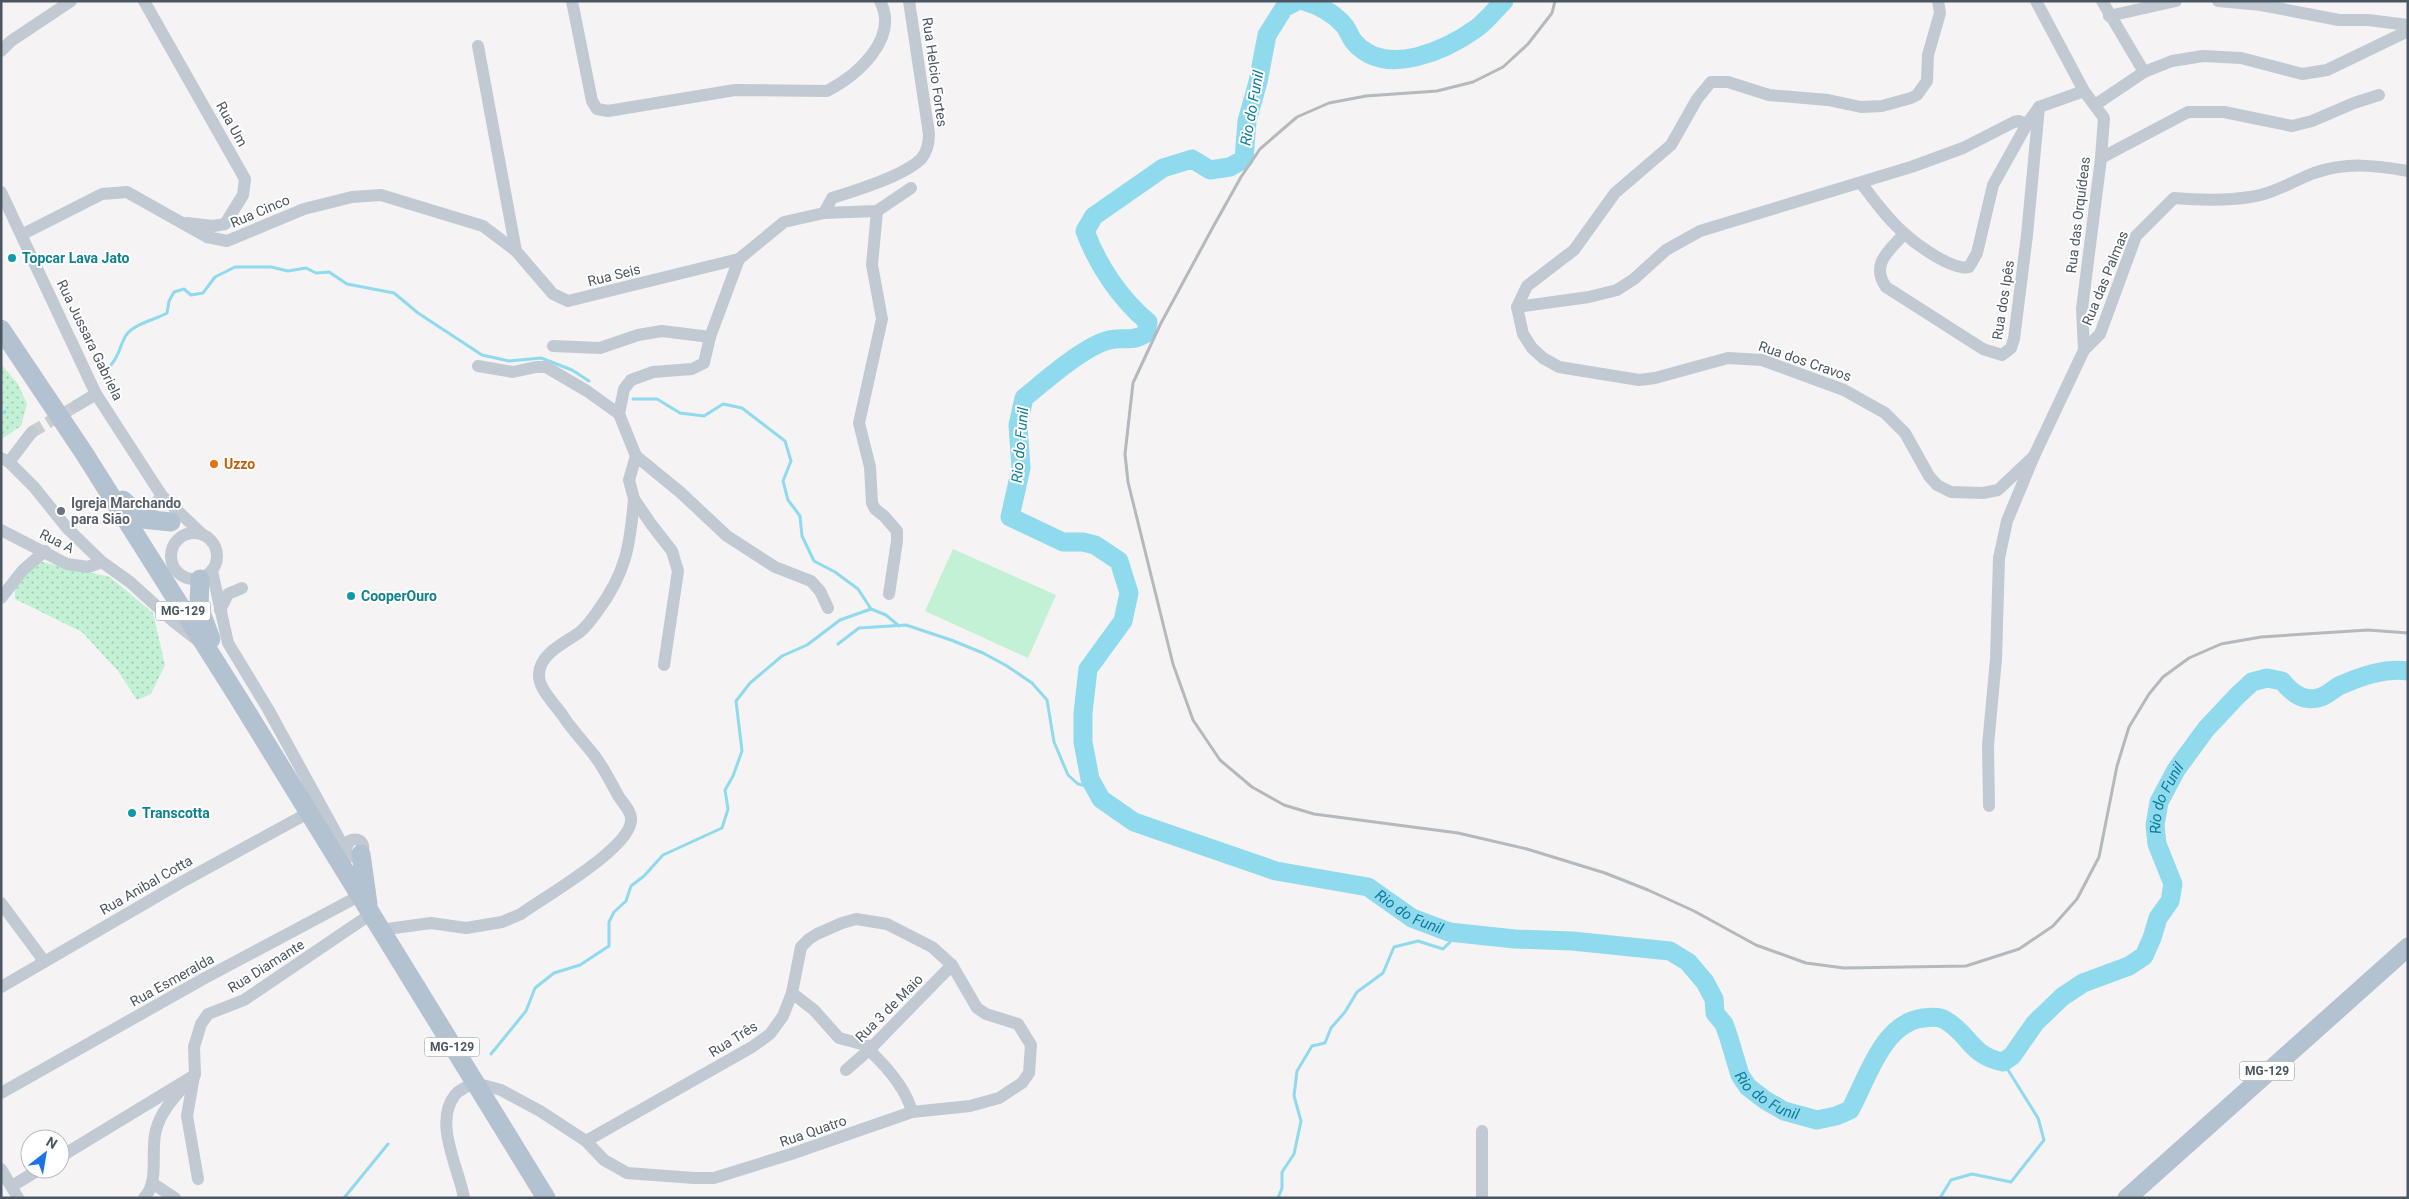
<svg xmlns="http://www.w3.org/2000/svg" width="2409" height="1199" font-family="Roboto,sans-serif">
<defs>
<pattern id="grass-dots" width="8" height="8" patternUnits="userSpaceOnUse" patternTransform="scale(1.25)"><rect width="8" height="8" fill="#c3f1d5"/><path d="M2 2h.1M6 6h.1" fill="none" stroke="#a0c6b0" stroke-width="1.8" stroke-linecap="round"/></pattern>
</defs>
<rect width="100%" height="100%" fill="#f5f3f3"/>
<g fill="url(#grass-dots)">
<path d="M1,364L18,384L27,404L21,426L3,438H1Z"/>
<path d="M38,561L110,577L153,613L165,665L151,694L137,700L118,671L82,632L15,599V589Z"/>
</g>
<path fill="#c3f1d5" d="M953,549L1056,595L1028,658L925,611Z"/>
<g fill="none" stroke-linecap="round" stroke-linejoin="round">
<g stroke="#90daee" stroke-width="3">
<path d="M111,365C120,354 119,348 125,337C132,324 155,320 167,313L169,301L174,292L184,289L191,295L203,293L215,277L235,267H271L288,271L306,268L316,273L329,272L347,284L394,293L418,313L482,355L509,361L541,358L572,370L589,381"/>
<path d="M633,399H657L680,413L704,416L723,404L742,408L785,441L791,461L783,481L788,500L800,516L802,536L814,561L835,572L858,589L871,609L886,615L899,626"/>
<path d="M1,413L5,412"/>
<path d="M838,644L859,628L906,625L951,640L983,653L1007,666L1032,683L1047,700L1054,742L1068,775L1078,784L1095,788"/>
<path d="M491,1054L526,1011L535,988L554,973L580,965L609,946V922L614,912L626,901L631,886L644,876L663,855L722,828L728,809L725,790L733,776L742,751L736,701L750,683L782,656L807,645L840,620L871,609"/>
<path d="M344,1198L388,1144"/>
<path d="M1278,1198L1282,1188V1172L1294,1154L1301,1121L1294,1096L1297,1071L1312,1046L1325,1043L1331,1028L1345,1012L1357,992L1383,973L1394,947L1418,941L1443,949L1458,934"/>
<path d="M1940,1198L1951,1180L1972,1174L2011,1182L2044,1140L2038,1118L2003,1062"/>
</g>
<g stroke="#90daee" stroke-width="19">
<path id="s1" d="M1297,1L1284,8L1267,35L1258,82L1247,121L1244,159L1230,167L1210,170L1192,159L1163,168L1094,216L1085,231C1097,264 1120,299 1148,322L1146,333C1132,343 1124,336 1109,340C1084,346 1044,382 1024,398L1018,425L1021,468L1010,517L1063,542H1083L1095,545L1119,561L1129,593L1123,621L1088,669L1083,713V742L1090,779L1101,799L1134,822L1276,871L1368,887L1412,918L1449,932L1515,939L1572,941L1670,951L1688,962L1705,982L1714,999L1715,1013L1724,1024L1728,1035L1740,1075L1748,1087L1765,1100L1784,1111L1817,1120L1836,1116L1850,1110C1867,1080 1882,1023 1923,1018C1930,1017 1939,1016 1945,1020C1970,1034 1969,1055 2003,1062L2012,1056L2035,1023L2062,997L2083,983L2129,966L2144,956L2152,938L2158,918L2170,901L2173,884L2157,844L2155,825L2159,802L2176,770L2206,729L2237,696L2252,682L2267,678L2282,681C2292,693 2304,703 2321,697C2328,695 2334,688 2341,685C2362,676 2384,668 2408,671"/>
<path d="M1304,1C1318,5 1333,13 1343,24C1348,29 1350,38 1355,43C1387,78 1446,50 1477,28C1487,20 1495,10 1504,1"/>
</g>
<path stroke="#caccce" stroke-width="12" stroke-dasharray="12 6" stroke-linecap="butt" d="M32,432L76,406"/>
<g stroke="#c1cad2" stroke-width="12">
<path d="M144,1L245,179L243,195L225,224L213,226L187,223"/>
<path d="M572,1L592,101L597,109L608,111L735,90L827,91C856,76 900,39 880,1"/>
<path d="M1938,1L1940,13L1928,55L1927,81L1917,95L1911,98L1882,106L1861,107L1828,100L1769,95L1728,82H1711L1697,99L1671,145L1615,193L1574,250L1527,286L1517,307L1523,334L1532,348L1543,358L1559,367L1639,380L1655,378L1728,358L1762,360L1844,390L1885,413L1905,433L1929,476L1937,485L1951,492L1983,493L1998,490L2034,456"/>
<path d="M2036,1L2084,91L2104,118L2101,158L2082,309L2084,350"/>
<path d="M2102,1L2144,72"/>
<path d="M2218,1L2261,5L2339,20H2368L2408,25"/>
<path d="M2109,16L2176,1"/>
<path d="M478,46L516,251"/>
<path d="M1,51L11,41L71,1"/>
<path d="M2095,105L2144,72L2172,61L2203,56L2241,58L2302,74L2327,70L2408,31"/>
<path d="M2101,158L2188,112H2224L2292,126L2312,121L2354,103L2379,95"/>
<path d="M1861,183C1874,200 1888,220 1905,234C1917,245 1953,271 1969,267L1977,253L1993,185L2027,124L2039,107L2084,91"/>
<path d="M1,192L96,394L162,496L203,535"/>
<path d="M877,211L872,265L882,319L859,423L870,467L872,503L875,509L884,516L897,531V541L889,594"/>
<path d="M824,213L877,211L911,188"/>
<path d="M23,234L102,194L127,192L207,237L227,241L304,209L352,197L381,195L483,226L516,251L553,294L568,301L739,259"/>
<path d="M1904,234C1889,251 1870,264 1886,287L1983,349L2002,355L2011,348L2014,339L2027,235L2039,107"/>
<path d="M1517,307L1589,297L1617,290L1634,279L1666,250L1700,231L1911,167L1963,148L2014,122L2019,121L2027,124"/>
<path d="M553,346L600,348L638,335L662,331L710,337"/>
<path d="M478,366L513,372L536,367H546L587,391L619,414L636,456L680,492L727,536L775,567L811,581L820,591L828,608"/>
<path d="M76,406L96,394"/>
<path d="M619,414L624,389L631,380L653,372L692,369L704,363L710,337L739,259L784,222L824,213L832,198C855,191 904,176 921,159C927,152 929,144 929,134L909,1"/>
<path d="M636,456L629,480L634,499L651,524L672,551L678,571L664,665"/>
<path d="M1,458L9,462L34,487L67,528L102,562L130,582L174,622L196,639"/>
<path d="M9,462L32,432"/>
<path d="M142,519L162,496"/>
<path d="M1,530L67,564L88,567L102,562"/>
<circle cx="194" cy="556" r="23"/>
<path d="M212,571L228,643L268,709L347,853L350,856L358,857C369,848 361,835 349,841L346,849"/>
<path d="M1,598L23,570L45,551"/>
<path d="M220,610L228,594L242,588"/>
<path d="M1989,806L1988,745L1996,659L1999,558L2007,521L2034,456L2084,350L2100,334L2136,236L2174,198C2199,200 2225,201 2250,197C2273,194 2293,181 2314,173C2346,162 2375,165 2408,171"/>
<path d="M1,903L44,961"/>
<path d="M380,930L431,923L466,928L502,922L521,914C544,897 631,848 631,820C632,812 623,803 619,797C611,783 604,768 594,755C584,742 572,730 563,716C556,705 538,689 539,674C540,653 565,643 580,632C586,627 592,619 597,612C626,573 630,546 634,499"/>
<path d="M1,987L180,883L308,813"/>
<path d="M792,993L814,1010L839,1038L873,1047"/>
<path d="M869,1050C887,1067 906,1088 912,1112"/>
<path d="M846,1070L869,1050L952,965"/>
<path d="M194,1076L187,1116L198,1179"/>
<path d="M1,1093L203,979L359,896"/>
<path d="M1482,1131V1198"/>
<path d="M60,1157L195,1075L194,1047L201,1024L208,1014L244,1000L371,914"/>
<path d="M1,1169L18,1198"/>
<path d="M152,1183L175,1198"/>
<path d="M12,1186L40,1169"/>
<path d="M144,1198C160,1182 150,1150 156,1130C161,1111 174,1098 186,1084"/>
<path d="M464,1198C459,1168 433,1123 455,1095C460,1089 468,1086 475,1083L501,1090L540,1111L586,1141L604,1160L627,1173L694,1178H714L791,1154L912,1112L970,1106L999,1098L1022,1083L1029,1073L1031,1045L1018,1024L986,1014L977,1008L952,965L932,947L887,924L856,919L842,923L817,934L809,939L801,947L792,993L783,1016L770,1034L752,1047L586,1141"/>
</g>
<g stroke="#b3c2d1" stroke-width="19">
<path d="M1,329L84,453L239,699L546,1198"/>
<path d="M123,500L142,519L171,522"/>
<path d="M200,579L199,607L211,639"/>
<path d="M361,854L368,904"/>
<path d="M2127,1198L2408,947"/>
</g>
<path stroke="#b5b8bd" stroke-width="3" d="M1555,1L1552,13L1528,44L1503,67L1473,82L1437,91L1366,96L1329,103L1297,117L1260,149L1241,177L1213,227L1160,325L1133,383L1125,454L1128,482L1173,664L1193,720L1220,760L1252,787L1284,805L1314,814L1458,833L1527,849L1605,873L1648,890L1694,911L1756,945L1806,963L1844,968L1966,966L2019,949L2053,926L2077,899L2099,857L2117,766L2129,727L2149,694L2163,677L2189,658L2221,644L2261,637L2368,630L2408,633"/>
</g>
<g fill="#0f9aa8" stroke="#fff" stroke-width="2">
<circle cx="12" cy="258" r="5"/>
<circle cx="351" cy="596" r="5"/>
<circle cx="132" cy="813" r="5"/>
</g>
<circle fill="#e8710a" stroke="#fff" stroke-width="2" cx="214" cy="464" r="5"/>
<circle fill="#6b7280" stroke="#fff" stroke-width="2" cx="61" cy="511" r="5"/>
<g text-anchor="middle" stroke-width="4" stroke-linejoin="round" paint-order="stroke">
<g fill="#fff" stroke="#808990" stroke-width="1">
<rect x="155.5" y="601.5" width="55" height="19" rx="4"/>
<rect x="424.5" y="1037.5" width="55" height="19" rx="4"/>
<rect x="2239.5" y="1061.5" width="55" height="19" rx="4"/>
</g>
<g font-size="12" font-weight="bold" fill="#4a5661">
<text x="183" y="615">MG-129</text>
<text x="452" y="1051">MG-129</text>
<text x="2267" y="1075">MG-129</text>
</g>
<g font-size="14" fill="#4a5661" stroke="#fff">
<text transform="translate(935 72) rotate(82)" y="5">Rua Helcio Fortes</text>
<text transform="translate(232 124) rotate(61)" y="5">Rua Um</text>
<text transform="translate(260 211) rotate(-23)" y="5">Rua Cinco</text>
<text transform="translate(2078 215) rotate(-83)" y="5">Rua das Orquídeas</text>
<text transform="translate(614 275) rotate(-14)" y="5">Rua Seis</text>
<text transform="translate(2105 278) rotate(-68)" y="5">Rua das Palmas</text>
<text transform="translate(2003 300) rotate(-81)" y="5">Rua dos Ipês</text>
<text transform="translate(90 340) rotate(64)" y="5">Rua Jussara Gabriela</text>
<text transform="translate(1805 361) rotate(19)" y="5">Rua dos Cravos</text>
<text transform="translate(57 541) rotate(27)" y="5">Rua A</text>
<text transform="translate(146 885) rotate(-30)" y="5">Rua Anibal Cotta</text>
<text transform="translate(266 966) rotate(-32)" y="5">Rua Diamante</text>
<text transform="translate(172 980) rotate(-29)" y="5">Rua Esmeralda</text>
<text transform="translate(889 1008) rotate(-45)" y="5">Rua 3 de Maio</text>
<text transform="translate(733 1039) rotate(-32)" y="5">Rua Três</text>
<text transform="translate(813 1131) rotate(-19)" y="5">Rua Quatro</text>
</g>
<g font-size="14" font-weight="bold" fill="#0d838f" stroke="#fff" text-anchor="start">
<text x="22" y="263">Topcar Lava Jato</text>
<text x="361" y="601">CooperOuro</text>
<text x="142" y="818">Transcotta</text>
</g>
<g font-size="14" font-weight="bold" fill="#c56008" stroke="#fff" text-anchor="start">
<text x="224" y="469">Uzzo</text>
</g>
<g font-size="14" font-weight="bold" fill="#5b616d" stroke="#fff" text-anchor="start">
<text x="71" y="508">Igreja Marchando<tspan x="71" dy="16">para Sião</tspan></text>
</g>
<g font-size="15" font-style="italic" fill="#0c7c9b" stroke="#fff">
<text transform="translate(1252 108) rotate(-80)" y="5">Rio do Funil</text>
<text transform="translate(1020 445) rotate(-85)" y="5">Rio do Funil</text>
<text dy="5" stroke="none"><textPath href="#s1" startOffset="2566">Rio do Funil</textPath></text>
<text dy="5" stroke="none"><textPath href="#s1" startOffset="1456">Rio do Funil</textPath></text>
<text dy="5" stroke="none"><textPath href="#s1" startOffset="1906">Rio do Funil</textPath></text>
</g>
</g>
<rect width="2409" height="1199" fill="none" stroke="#4a5661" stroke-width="5"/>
<g transform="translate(45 1154) rotate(31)"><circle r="24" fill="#ffffff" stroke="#b7bbc0"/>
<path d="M0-4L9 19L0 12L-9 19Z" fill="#1a73e8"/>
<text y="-8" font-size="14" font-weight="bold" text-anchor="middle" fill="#4a5661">N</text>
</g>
</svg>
